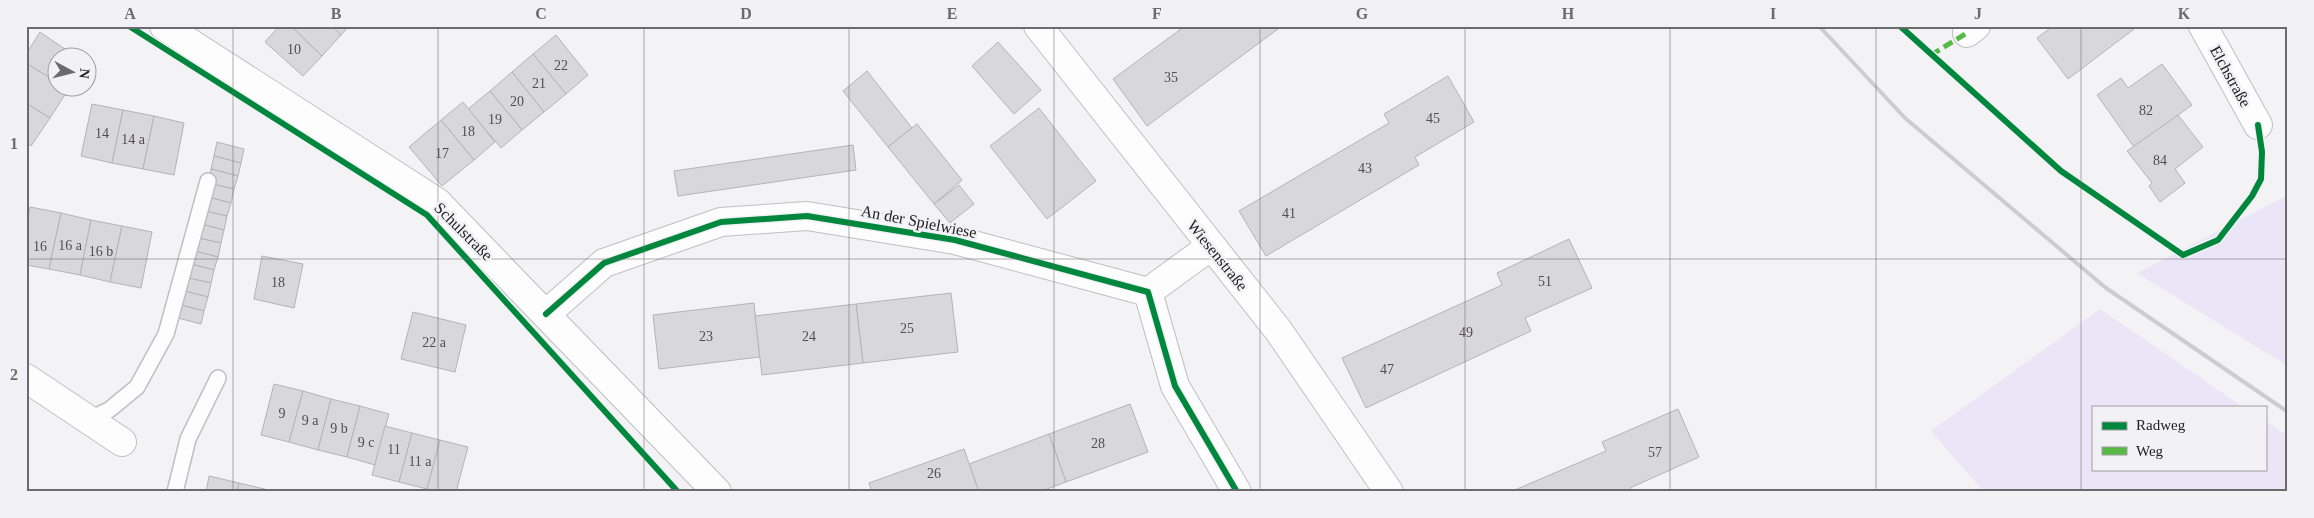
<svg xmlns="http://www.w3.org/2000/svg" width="2314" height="518" font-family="'Times New Roman',serif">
<rect width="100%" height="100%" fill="#f3f2f4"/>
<g fill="#eae5f7">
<path d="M2288,195V366L2137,273Z"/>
<path d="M2100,309L2243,407H2093V469H2265V421L2288,436V492H1984L1931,431Z"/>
</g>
<g fill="#d8d7d9" stroke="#b4b3b5">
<path d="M279,26H291L322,56L303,76L265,42Z"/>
<path d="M291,26H332L341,35L322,56Z"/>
<path d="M332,26H349L341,35Z"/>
<path d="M1185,26H1282L1147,126L1113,79Z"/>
<path d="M2053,26H2132L2134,29L2068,79L2037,38Z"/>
<path d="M40,32L78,58H58V83L26,63V54Z"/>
<path d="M556,35L588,75L566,94L533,54Z"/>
<path d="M998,42L1041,90L1014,114L972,66Z"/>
<path d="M533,54L566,94L544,112L512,72Z"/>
<path d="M26,63L58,83V88L68,90L50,118L26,103Z"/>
<path d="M2162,64L2192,105L2134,147L2097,95L2121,78L2128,88Z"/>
<path d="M867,71L912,128L888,147L843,91Z"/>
<path d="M512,72L544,112L522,130L490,91Z"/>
<path d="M1448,76L1474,122L1415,157L1419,165L1266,256L1239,211L1389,123L1384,114Z"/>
<path d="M490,91L522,130L501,148L468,109Z"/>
<path d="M463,102L495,142L474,160L441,120Z"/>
<path d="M26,103L50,118L31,146L26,143Z"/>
<path d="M92,104L123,110L112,163L81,156Z"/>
<path d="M1039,108L1096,181L1047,219L990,146Z"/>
<path d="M123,110L154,116L143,169L112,163Z"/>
<path d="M2178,115L2203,147L2175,169L2185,183L2160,202L2149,186L2152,183L2127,151Z"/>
<path d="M154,116L184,123L174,175L143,169Z"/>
<path d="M441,120L474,160L442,186L409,147Z"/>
<path d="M917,124L962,180L934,204L888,147Z"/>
<path d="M217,142L244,149L241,163L214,156Z"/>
<path d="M853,145L856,170L678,196L674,171Z"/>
<path d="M214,156L241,163L238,176L211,169Z"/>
<path d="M211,169L238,176L234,189L208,183Z"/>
<path d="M208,183L234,189L231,203L204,196Z"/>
<path d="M959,185L974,204L950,223L934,204Z"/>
<path d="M204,196L231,203L227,216L201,210Z"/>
<path d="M30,207L61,213L49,269L26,265V227Z"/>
<path d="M201,210L227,216L224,230L197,223Z"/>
<path d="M61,213L91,220L80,275L49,269Z"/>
<path d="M91,220L122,226L110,282L80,275Z"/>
<path d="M197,223L224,230L221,243L194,237Z"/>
<path d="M122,226L152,232L141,288L110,282Z"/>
<path d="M194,237L221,243L218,257L191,250Z"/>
<path d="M1569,239L1592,288L1525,318L1531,331L1366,408L1342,358L1502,285L1497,273Z"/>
<path d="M191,250L218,257L214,270L187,263Z"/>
<path d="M262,256L303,264L294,308L254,299Z"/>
<path d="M187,263L214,270L211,283L184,277Z"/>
<path d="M184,277L211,283L208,297L181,290Z"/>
<path d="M181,290L208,297L204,311L177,304Z"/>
<path d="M951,293L958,352L863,363L856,304Z"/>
<path d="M754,303L760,357L659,369L653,315Z"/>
<path d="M177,304L204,311L201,324L174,317Z"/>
<path d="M856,304L863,363L762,375L755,316Z"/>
<path d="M413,312L466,325L455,372L401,359Z"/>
<path d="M274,384L303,391L289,442L261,435Z"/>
<path d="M303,391L331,399L318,450L289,442Z"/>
<path d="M331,399L360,406L347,457L318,450Z"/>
<path d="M1130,404L1148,452L1066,482L1049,434Z"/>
<path d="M360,406L389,414L375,465L347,457Z"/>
<path d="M1678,409L1699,457L1630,488L1632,492H1510L1606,451L1602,442Z"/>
<path d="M385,426L412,433L399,482L372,475Z"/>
<path d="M412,433L440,440L427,489L399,482Z"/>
<path d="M1049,434L1066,482L1039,492H979L969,464Z"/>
<path d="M440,440L468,447L456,492L427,489Z"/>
<path d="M964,449L979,492H872L869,483Z"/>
<path d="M209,476L239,483L237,492H206Z"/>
<path d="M239,483L277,492H237Z"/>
</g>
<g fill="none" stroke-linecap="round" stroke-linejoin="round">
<defs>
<g id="lane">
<path d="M90,419L109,410L137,387L166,334L208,181"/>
<path d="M175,492L188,439L218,378"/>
</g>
<g id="street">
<path d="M164,26L437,202L717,492"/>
<path d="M1038,26L1278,330L1389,492"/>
<path d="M2203,26L2258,125"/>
<path d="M1967,33L1976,26"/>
<path d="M1148,292L1211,246"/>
<path d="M546,314L604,263L721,222L807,216L955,240L1148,292L1175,386L1237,492"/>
<path d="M26,378L122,442"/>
</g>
</defs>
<use href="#lane" stroke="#c0bfc1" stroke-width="18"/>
<use href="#street" stroke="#c0bfc1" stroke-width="30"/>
<use href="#lane" stroke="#fdfdfd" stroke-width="15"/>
<use href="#street" stroke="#fdfdfd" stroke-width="28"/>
<path stroke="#cecdce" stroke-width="4" d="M1819,26L1905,118L2106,288L2288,412"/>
<path stroke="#58b947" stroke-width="5" stroke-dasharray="10 5" stroke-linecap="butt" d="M1931,55L1967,33"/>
<defs>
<g id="cycleway">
<path d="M129,26L427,215L678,492"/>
<path d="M1900,26L2061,171L2183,255L2218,240L2252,196L2261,179L2262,152L2258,125"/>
<path d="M546,314L604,263L721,222L807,216L955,240L1148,292L1175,386L1237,492"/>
</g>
</defs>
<use href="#cycleway" stroke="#f2f1f5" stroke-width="9"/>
<use href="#cycleway" stroke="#00873e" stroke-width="6"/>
</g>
<path fill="none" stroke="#6b6a6c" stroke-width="1" stroke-opacity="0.55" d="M233,26V492M438,26V492M644,26V492M849,26V492M1054,26V492M1260,26V492M1465,26V492M1670,26V492M1876,26V492M2081,26V492M26,259H2288"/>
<g text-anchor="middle" stroke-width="5" stroke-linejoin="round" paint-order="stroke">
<g font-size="14" fill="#504e50">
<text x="294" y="54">10</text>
<text x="561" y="70">22</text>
<text x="1171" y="82">35</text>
<text x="539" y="88">21</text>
<text x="517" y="106">20</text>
<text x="2146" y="115">82</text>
<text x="1433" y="123">45</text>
<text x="495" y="124">19</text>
<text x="468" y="136">18</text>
<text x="102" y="138">14</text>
<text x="133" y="144">14 a</text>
<text x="442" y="158">17</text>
<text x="2160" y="165">84</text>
<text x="1365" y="173">43</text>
<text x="1289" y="218">41</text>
<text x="70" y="250">16 a</text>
<text x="40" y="251">16</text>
<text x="101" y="256">16 b</text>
<text x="1545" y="286">51</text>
<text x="278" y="287">18</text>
<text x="907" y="333">25</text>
<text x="1466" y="337">49</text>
<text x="706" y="341">23</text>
<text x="809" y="341">24</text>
<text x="434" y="347">22 a</text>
<text x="1387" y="374">47</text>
<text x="282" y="418">9</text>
<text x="310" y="425">9 a</text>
<text x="339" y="433">9 b</text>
<text x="366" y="447">9 c</text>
<text x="1098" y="448">28</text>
<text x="394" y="454">11</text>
<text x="1655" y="457">57</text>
<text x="420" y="466">11 a</text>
<text x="934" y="478">26</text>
</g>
<g font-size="16" fill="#222123" stroke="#f2f1f5">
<text transform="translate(2231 76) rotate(61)" y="6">Elchstraße</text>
<text transform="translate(919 221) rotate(11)" y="6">An der Spielwiese</text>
<text transform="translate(464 231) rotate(45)" y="6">Schulstraße</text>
<text transform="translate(1218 255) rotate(51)" y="6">Wiesenstraße</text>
</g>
</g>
<rect width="2314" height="518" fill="none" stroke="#f2f1f5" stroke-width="55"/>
<rect x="2092" y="406" width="175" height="65" fill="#f2f1f5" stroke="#9f9ea1"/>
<rect x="2102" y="422" width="25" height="8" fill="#00873e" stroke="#9f9ea1"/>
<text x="2136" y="430" font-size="15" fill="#222123">Radweg</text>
<rect x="2102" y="447" width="25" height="8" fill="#58b947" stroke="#9f9ea1"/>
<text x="2136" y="456" font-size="15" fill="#222123">Weg</text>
<g transform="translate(72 72) rotate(97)"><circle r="24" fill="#f2f1f5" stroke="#9f9ea1"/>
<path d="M0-4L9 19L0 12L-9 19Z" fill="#6b6a6c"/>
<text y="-8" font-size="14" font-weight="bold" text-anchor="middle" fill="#222123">N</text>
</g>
<rect x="28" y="28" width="2258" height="462" fill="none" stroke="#6b6a6c" stroke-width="2"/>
<g font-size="16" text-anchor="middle" font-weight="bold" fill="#6b6a6c">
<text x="130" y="19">A</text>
<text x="336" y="19">B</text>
<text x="541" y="19">C</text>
<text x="746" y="19">D</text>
<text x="952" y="19">E</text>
<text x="1157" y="19">F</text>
<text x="1362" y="19">G</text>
<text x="1568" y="19">H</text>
<text x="1773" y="19">I</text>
<text x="1978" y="19">J</text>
<text x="2184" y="19">K</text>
<text x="14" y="149">1</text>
<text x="14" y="380">2</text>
</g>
</svg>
